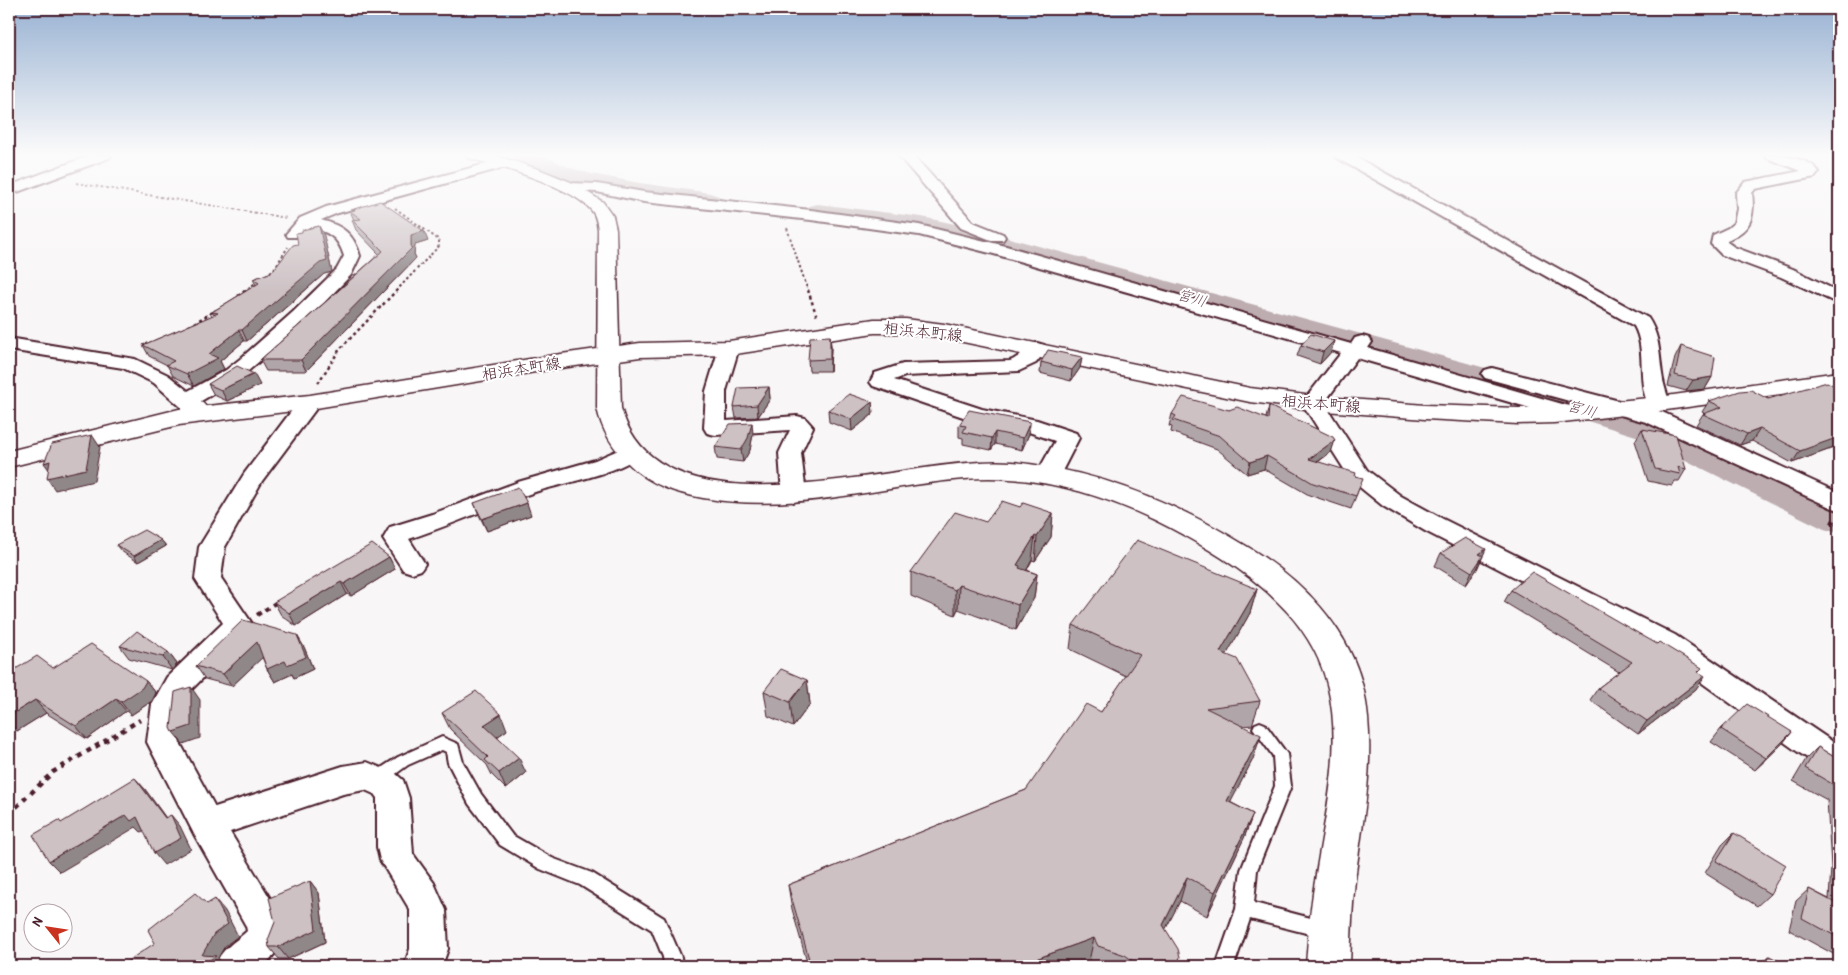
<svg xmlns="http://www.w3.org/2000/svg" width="1848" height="975" font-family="'Patrick Hand','Klee One',sans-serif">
<rect width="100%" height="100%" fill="#f8f6f7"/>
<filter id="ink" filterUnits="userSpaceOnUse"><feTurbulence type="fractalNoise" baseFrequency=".02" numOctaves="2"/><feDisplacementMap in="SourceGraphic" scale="10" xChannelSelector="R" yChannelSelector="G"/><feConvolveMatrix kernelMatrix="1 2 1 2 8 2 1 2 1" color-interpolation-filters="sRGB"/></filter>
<g filter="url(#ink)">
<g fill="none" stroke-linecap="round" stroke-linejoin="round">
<g fill="#bdadb0" fill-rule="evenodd">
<path d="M513,155H542L571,168L592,174L640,183L710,193L719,196L723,201L719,206L710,209C668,203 537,189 513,155Z"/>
<path d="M818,204L922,217L969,227L1559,388L1665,421L1839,503V533L1824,529L1639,437L1533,404L954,240L922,233L809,218L805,212L809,206Z"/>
</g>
<defs>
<g id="service">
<path d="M1260,722L1265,724L1287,754L1291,786L1257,870L1254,903L1322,921L1328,923L1331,929L1328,935L1322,937L1250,919L1234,966H1216L1236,909L1241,870L1275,786L1273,756L1253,728L1255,724Z"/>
<path d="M442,737L458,744L463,762L481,794L512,835L552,858L592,873L664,918L681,957L682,966H664L663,957L652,930L580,885L540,869L500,845L469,804L448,763L446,752L442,750L408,765L382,784L377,786L372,784L369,779L372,774L398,757Z"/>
</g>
<g id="minor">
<path d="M91,155H111L109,158L9,195V186Z"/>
<path d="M898,155H913L973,222L1003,234L1005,237L1003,240H991L961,228Z"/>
<path d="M1335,155H1352L1648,318C1660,336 1659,353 1662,374C1663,384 1667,394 1670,404L1667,409L1659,410L1651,409C1635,385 1648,351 1634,326L1337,158Z"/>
<path d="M1765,155C1780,155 1811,158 1819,172L1815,177L1755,189L1752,193C1755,218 1751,230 1727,240V242L1734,247L1793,269L1839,292V304L1781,277L1722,255L1711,244L1713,235L1728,228L1734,223L1737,209L1736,193L1745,182L1801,171L1767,158Z"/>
<path d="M504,159L509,160L511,163L509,166L338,213L321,220C343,226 354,234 360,256L351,275L307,320L240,378L201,401L209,410L206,415L198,416L190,415L154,383L123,368L9,350V338L135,359L168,375L188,391L226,370L240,359L293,312L337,269L344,256C338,236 328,232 309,227L300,237H288L286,234L300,218L326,207Z"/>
<path d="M567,183L597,184L644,192L811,210L919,225L1006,246L1351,344L1355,338L1362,336L1369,338L1372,342L1368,348L1576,408L1579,413L1576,418L1568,419L1357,358L1324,403L1367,470L1401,496L1443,519L1675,635L1839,746V775L1828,771L1798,752L1655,649L1425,531L1383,506L1351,480L1302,403L1341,353L994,254L919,235L811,220L644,202L597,192L562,190L560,187L562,184Z"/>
<path d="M729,342L736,344L739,348L726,391V421L797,416L805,418L813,427L801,453L806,494L802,499L794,502L786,499L782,494L779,453L790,430L715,435L707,433L704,428L706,391L719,348L722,344Z"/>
<path d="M1037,343L1044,345L1047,349L1036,363L1019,371L905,376L894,380L982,409L1037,420L1076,433L1079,438L1060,475L1056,480L1048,482L1040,480L1036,475L1055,441L1023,430L969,419L873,386L870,382L875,373L903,364L1010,361C1021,357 1027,346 1037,343Z"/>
<path d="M1492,368L1662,412L1839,493V510L1830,507L1646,422L1485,378L1482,374L1485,370Z"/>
<path d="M310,396L318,397L321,402L262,481L225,547L221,578L253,625L249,632L188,693L182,704L179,741L215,807L343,766L367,762L396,774L403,780L409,798L413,854L434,883L446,910L448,949L442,966H404L410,949V910L380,860L377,847V798L374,794L365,790L343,794L230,832L277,910C289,937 283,945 264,966H215C221,949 234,943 247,931L246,926L195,836L147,742L152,704L167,677L223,623L195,579L199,547L244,474L302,397Z"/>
<path d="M630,445L638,447L641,452C628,472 559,484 535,492C492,506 452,525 409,539L425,564L421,570L412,573L403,570L383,539L390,527L432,514L518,482L595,460Z"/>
</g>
<path id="tertiary" d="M466,155H494L541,170L573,183L603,202L613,216L616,229L621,408C660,548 911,453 1012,462C1097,470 1175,502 1248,547C1301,579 1350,628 1364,691C1377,754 1363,818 1355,880C1352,909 1351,937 1350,966H1306C1308,937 1310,909 1315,881C1324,818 1343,751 1328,688C1315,630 1270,589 1222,558C1158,517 1088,485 1010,479C976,476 942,481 908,486C841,497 771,510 703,498C676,493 651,485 631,466C614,450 602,432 597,408L598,229C597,223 596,216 592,211C572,186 499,166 468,158Z"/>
<path id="secondary" d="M874,319H906L944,324L1250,388L1313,396L1425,405L1518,408L1554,407L1659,397L1839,372V386L1659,411L1554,423L1518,424L1425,419L1313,410L1250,402L944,338L906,333H874L729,355L640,357L554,369L310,409L179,425L9,467V451L179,409L310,395L554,355L640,343L729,341Z"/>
</defs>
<use href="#service" stroke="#4a1f2b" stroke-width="4"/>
<use href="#minor" stroke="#4a1f2b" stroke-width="4"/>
<use href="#tertiary" stroke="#4a1f2b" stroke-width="3"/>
<use href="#secondary" stroke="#4a1f2b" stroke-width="3"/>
<g stroke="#4a1f2b" stroke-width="2" stroke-dasharray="2.5 2.5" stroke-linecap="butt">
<path d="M76,183L287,218"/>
<path d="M395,208L439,240V246L396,291"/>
<path d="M787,228L808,291"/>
<path d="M266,275L274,269L288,247"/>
<path d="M244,291L257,282"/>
</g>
<g stroke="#4a1f2b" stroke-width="2.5" stroke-dasharray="3 3" stroke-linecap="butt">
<path d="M808,290L817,317"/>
<path d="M238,296L246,290"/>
<path d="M189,326L216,310"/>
<path d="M318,383L340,349L397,290"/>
</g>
<g stroke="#4a1f2b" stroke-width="4" stroke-dasharray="4.5 4.5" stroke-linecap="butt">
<path d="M1831,521L1839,525"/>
<path d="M257,615L277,602"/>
</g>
<path stroke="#4a1f2b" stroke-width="4.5" stroke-dasharray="5 5" stroke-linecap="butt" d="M9,814L53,772L140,720"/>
<use href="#service" fill="#fff" fill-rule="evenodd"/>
<use href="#minor" fill="#fff" fill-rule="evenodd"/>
<use href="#tertiary" fill="#fff" fill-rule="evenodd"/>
<use href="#secondary" fill="#fff" fill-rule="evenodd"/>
</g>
<g fill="#b0a6a9" stroke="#4a1f2b">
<path d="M354,209L428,241L415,245L414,254L416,258L306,371H266L260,360L379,254L356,230L352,220H354L350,211L354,210Z"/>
<path d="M319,226L324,236L332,272L324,274L247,341H244L220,361L224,369L194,386L173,376L167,365L149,356L143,345L214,315L212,312L256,285L253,279L272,272L298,244L302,232Z"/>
<path d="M830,336L831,347L830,371H809L808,360Z"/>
<path d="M1334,341L1331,352L1320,364L1297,356L1301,345Z"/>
<path d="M1681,346L1712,377L1705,389L1686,391L1668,386L1675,358Z"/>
<path d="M1082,357L1080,368L1071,381L1040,373L1041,362Z"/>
<path d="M208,384L260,385L227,401L214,395Z"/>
<path d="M769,387L770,399L758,417L736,418L734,407Z"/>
<path d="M1839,388V442L1836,447L1792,463L1752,441L1740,445L1696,425L1703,414L1704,413L1702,412L1709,401L1768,399Z"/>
<path d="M872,402L873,414L852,431L829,422L828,410Z"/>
<path d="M1269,406L1335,440L1331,452L1318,462L1355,476L1358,491L1351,509L1309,495L1264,469L1247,474L1217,449L1171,432L1172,427L1169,426L1172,414L1229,410L1266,418Z"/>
<path d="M1030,422L1029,434L1022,450L995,444L991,450L963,444V438L959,437V425Z"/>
<path d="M1642,429L1686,469L1679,481H1675L1672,486L1648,481L1635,441Z"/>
<path d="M753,434L750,450L743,462L717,459L715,447Z"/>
<path d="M474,503L531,515L487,531L479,515Z"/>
<path d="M1020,507L1053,513L1051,537L1035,561L1032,560L1027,570L1037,574L1034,598L1016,630L958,609L955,615L911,596V572Z"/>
<path d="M161,540L166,546L138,562L121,551L116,545Z"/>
<path d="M1441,553L1483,556L1477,569L1466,585L1435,566Z"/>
<path d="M389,557L395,569L351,596L347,594L296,626L281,615L274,602Z"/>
<path d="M1257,589L1250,613L1226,655L1260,701L1252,725L1243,726L1253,759L1230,802L1253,814L1244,838L1207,916L1180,901L1165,929L1177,966H1092L1089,961L1074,966H808L792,909L788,885L1026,790L1101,712L1126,676L1070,649L1073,625Z"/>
<path d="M1511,590L1657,644L1699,673L1696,689L1638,734L1590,700L1598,688L1619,672L1504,602Z"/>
<path d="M120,646L168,652L177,664L172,670L129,658Z"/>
<path d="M304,647L313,669L294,678L292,674L275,682L267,669L262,657L232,686L205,679L196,666Z"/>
<path d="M53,668L146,681L156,693L152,701L131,715L126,711L87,739L46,713L17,731L9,725V673Z"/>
<path d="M807,680L810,704L793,727L768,716L764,691Z"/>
<path d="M442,713L507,730L497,737L526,773L506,789L492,775L487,765L450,729Z"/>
<path d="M1721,729L1792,732L1781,745L1755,770L1711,742Z"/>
<path d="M1818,747L1839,760V957L1789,930L1796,901L1809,889L1829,899L1831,867L1827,800L1793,781L1806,759Z"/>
<path d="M1734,833L1770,894L1757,906L1705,873L1722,845Z"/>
<path d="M310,881L319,893L325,942L288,959H279L269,947L275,922Z"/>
<path d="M1769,956L1789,966H1759Z"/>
</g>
<g fill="#908789" stroke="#4a1f2b">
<path d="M319,226L324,236L332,272L324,274L247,341L242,330Z"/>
<path d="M424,231L428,241L415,245L414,254L416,258L306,371L301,360L411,248V235Z"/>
<path d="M239,330L244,341L220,361L224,369L194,386L187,374L209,354Z"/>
<path d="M830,336L831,347L830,371Z"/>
<path d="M1334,341L1331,352L1320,364L1323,352Z"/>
<path d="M1082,357L1080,368L1071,381L1072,370Z"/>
<path d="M254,374L260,385L227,401L221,390Z"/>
<path d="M1712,377L1705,389L1686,391L1693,380Z"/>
<path d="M769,387L770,399L758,417L757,405Z"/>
<path d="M872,402L873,414L852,431L851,419Z"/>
<path d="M1030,422L1029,434L1022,450L1023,438Z"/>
<path d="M752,423L753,434L750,450L743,462L741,450Z"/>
<path d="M1760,429L1752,441L1740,445L1747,434Z"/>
<path d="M995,432V444L991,450L992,438Z"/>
<path d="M1839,434V442L1836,447L1792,463L1800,451Z"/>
<path d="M92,435L100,447L94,481L55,490L47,478Z"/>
<path d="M1335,440L1331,452L1305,471L1309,459Z"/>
<path d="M1267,456L1264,469L1247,474L1250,462Z"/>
<path d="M50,461L53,475L44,463Z"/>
<path d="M9,462L14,469L9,487Z"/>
<path d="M527,503L531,515L487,531L482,519Z"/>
<path d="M1053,513L1051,537L1035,561L1037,537Z"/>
<path d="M1035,536L1032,560L1019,584L1017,565Z"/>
<path d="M161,540L166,546L138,562L134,556Z"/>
<path d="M1486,549L1477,569L1466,585L1479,554Z"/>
<path d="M389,557L395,569L351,596L344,584Z"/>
<path d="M1037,574L1034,598L1016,630L1018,605Z"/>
<path d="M341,582L347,594L296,626L289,613Z"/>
<path d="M959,585L958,609L955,615V590Z"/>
<path d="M1257,589L1250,613L1214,677L1220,652Z"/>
<path d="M297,635L304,647L313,669L294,678L292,674L275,682L267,669Z"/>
<path d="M257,642L265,655L232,686L223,674Z"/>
<path d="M168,652L177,664L172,670L163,657Z"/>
<path d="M1705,676L1696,689L1638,734L1647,721Z"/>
<path d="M807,680L810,704L793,727L790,702Z"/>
<path d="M146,681L156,693L152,701L131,715L121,702Z"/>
<path d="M191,687L200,700V738L183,744L173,732Z"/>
<path d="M116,699L126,711L87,739L76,726Z"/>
<path d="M35,700L46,713L17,731L9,722V716Z"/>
<path d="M501,714L507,730L491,741L484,725Z"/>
<path d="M1792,732L1781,745L1755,770L1766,758Z"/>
<path d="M1261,735L1253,759L1219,825L1227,801Z"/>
<path d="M519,758L526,773L506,789L499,773Z"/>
<path d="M135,778L145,789L174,829L165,818Z"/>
<path d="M1253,814L1244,838L1207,916L1215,892Z"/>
<path d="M126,815L137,817L147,829L141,832L136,827L60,872L49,861Z"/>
<path d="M171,815L180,826L191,849L164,865L154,853Z"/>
<path d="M1187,877L1180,901L1156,948L1163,925Z"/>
<path d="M310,881L319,893L325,942L288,959L278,947Z"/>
<path d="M215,899L225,911L238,936L225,946L218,958L225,966H200L202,955Z"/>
<path d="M1094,938L1089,961L1074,966H1016Z"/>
</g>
<g fill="#cdc1c4" stroke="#4a1f2b">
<path d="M380,201L424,231L411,235V248H412L301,360H260L383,251L352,220L361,219L350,211L355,210L354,209Z"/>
<path d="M319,226L327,261L320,263L242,330H239L209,354L218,358L187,374L166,365L174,361L143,345L218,313L212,312L259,283L253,279L272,272L293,245L298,244L296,233L302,232V230Z"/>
<path d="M1311,334L1334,341L1323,352L1301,345Z"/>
<path d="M830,336V359L808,360L810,337Z"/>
<path d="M1681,346L1715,357L1712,377L1693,380L1675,375Z"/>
<path d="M1048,350L1082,357L1072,370L1041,362Z"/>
<path d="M237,366L254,374L221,390L208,384Z"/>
<path d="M1827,382L1839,388V437L1800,451L1760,429L1747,434L1703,414L1722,407L1709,401L1740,391L1751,390L1768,399Z"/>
<path d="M769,387L757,405L734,407L738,388Z"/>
<path d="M849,394L872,402L851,419L828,410Z"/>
<path d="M1183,397L1229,410L1237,407L1268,419L1269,406L1333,437L1335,440L1309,459L1356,473L1355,476L1363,478L1356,496L1313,483L1267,456L1250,462L1220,436L1173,420L1176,416L1172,414Z"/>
<path d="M969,410L1030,422L1023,438L995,432L992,438L963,432L966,426L959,425Z"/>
<path d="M752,423L748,438L741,450L715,447L730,424Z"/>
<path d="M1642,429L1676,435L1686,469L1678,467L1680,474L1655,469Z"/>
<path d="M92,435L86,469L47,478L50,461L44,463L52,444Z"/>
<path d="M518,487L527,503L482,519L474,503Z"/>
<path d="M1002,501L1020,507L1023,503L1053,513L1037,537L1035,536L1017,565L1020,566L1019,568L1037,574L1018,605L959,585L955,590L911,572L955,512L986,522Z"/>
<path d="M144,530L161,540L134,556L116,545Z"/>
<path d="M1465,538L1486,549L1479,554L1483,556L1472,572L1441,553Z"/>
<path d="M1137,540L1257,589L1220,652L1237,659L1260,701L1206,708L1261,735L1227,801L1253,814L1215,892L1187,877L1163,925L1178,949L1180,957L1177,966H1140L1125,955L1098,946L1094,938L1016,966H811L788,885L1026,790L1086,704L1101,712L1140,655L1073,625Z"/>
<path d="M372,544L389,557L344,584L341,582L289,613L274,602Z"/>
<path d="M1532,572L1657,644L1659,642L1702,668L1698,672L1705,676L1647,721L1598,688L1632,662L1511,590Z"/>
<path d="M243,620L297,635L306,657L287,665L285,661L267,669L257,642L223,674L196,666Z"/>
<path d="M137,631L168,652L163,657L120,646Z"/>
<path d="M91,644L146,681L142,688L121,702L116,699L76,726L35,700L9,716V673L37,656L53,668Z"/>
<path d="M781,669L807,680L790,702L764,691Z"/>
<path d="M191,687V726L173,732L171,728L175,692Z"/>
<path d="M476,691L501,714L484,725L519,758L499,773L485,760L488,757L442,713Z"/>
<path d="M1747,704L1792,732L1766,758L1721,729Z"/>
<path d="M1818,747L1839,760V790V788L1805,768Z"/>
<path d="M135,778L165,818L171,815L181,838L154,853L137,817L131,821L126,815L49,861L33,835L59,820L61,823Z"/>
<path d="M1734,833L1786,865L1770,894L1716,861Z"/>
<path d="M310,881L316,930L278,947H269L268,940L275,922L269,898Z"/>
<path d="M1809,889L1839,905V938L1802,918Z"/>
<path d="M195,893L207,904L215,899L228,924L214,934L202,955L216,956L200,966H120L155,943L148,930Z"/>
<path d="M1769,956L1789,966H1768Z"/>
</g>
</g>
<linearGradient id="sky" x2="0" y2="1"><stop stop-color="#97b1d2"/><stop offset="0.53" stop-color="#fcfbfb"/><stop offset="1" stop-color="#fcfbfb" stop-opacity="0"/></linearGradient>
<rect width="1848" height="292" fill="url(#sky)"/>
<g text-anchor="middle" stroke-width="4" stroke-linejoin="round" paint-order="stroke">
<g font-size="15" font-style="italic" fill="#72515a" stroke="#fff">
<text transform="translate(1192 298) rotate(16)" y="5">宮川</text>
<text transform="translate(1582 409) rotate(16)" y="5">宮川</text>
</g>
<g font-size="16" fill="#4a1f2b" stroke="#fff">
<text transform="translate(923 331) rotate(6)" y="6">相浜本町線</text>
<text transform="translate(521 368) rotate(-9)" y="6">相浜本町線</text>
<text transform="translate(1321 403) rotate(5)" y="6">相浜本町線</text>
</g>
</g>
<rect width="1848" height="975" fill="none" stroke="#fff" stroke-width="30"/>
<rect x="15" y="15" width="1818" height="945" fill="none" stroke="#4a1f2b" stroke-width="2" filter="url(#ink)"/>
<g transform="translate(48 928) rotate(300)"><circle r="24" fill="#ffffff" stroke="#b7a5aa"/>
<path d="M0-4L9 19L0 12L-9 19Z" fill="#c8321e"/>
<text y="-8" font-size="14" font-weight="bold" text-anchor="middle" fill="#4a1f2b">N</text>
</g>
</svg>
